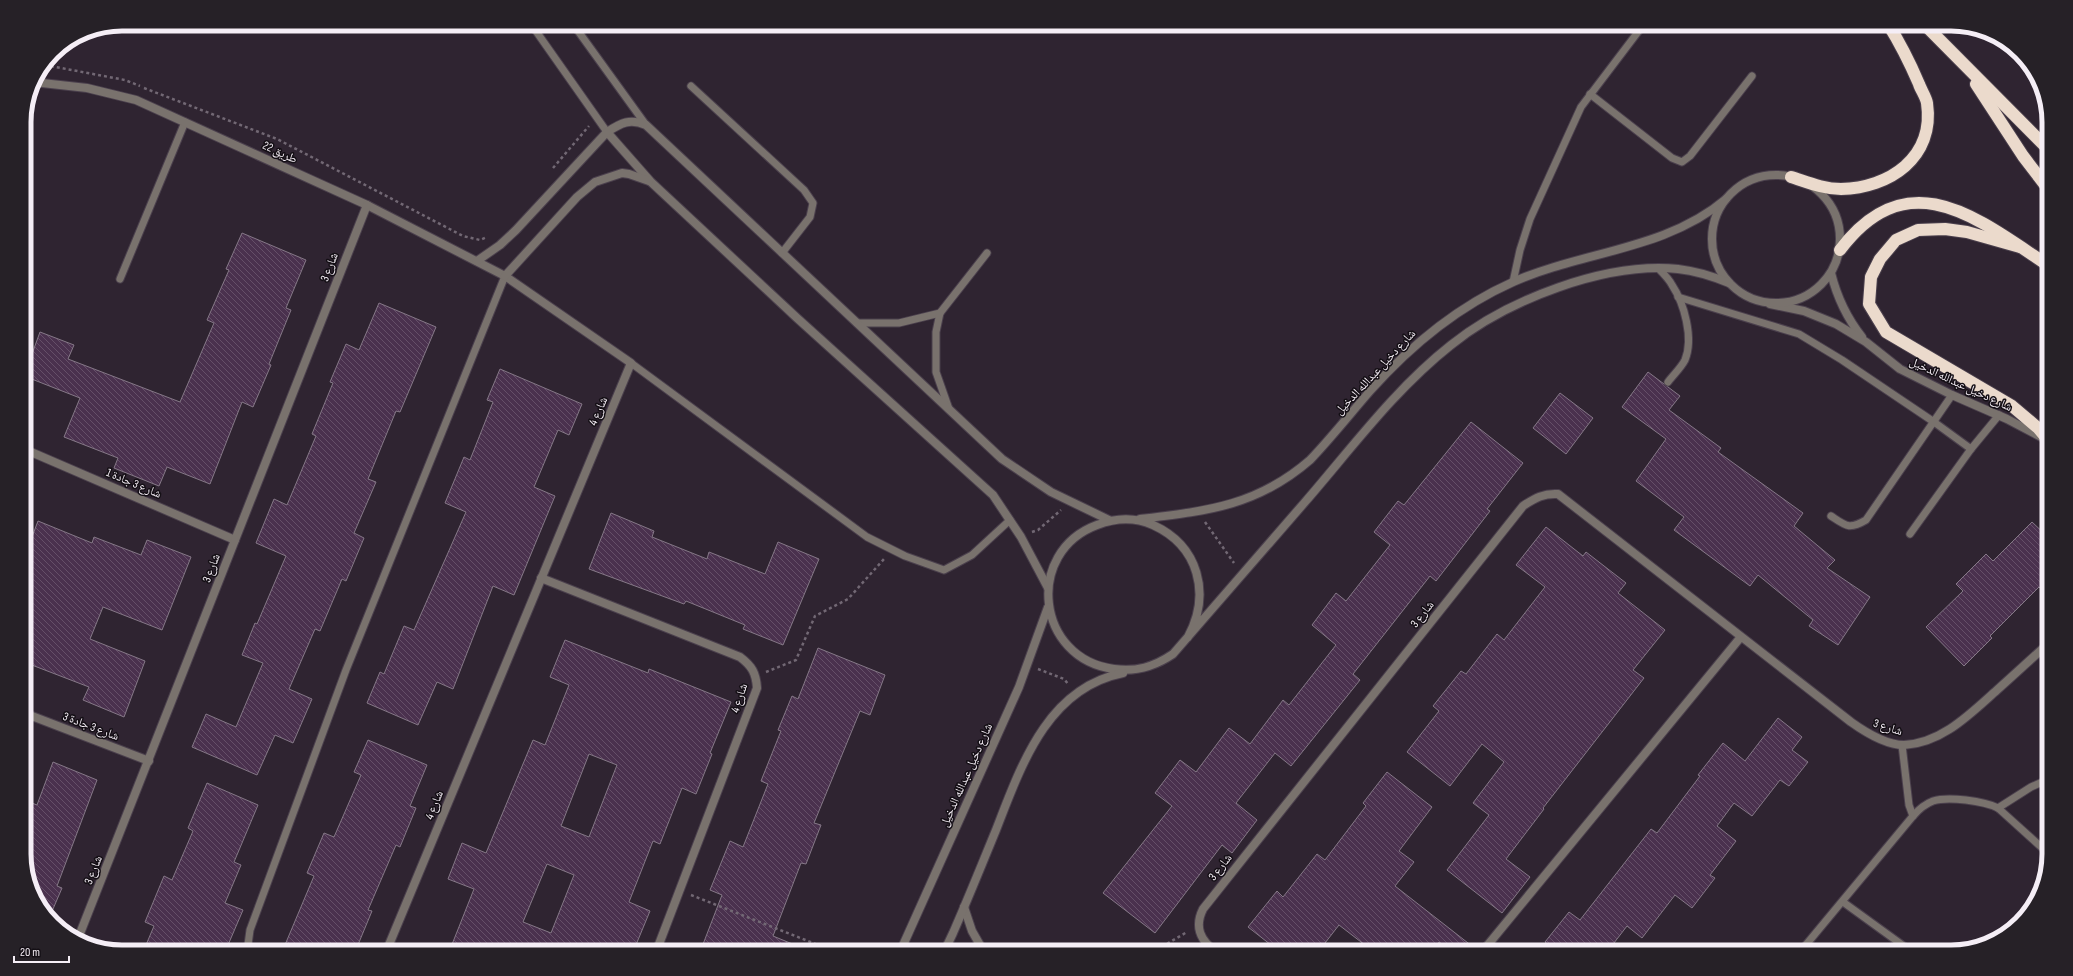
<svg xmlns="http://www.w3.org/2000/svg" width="2073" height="976" font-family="'Sofia Sans Condensed','Noto Naskh Arabic',sans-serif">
<defs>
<pattern id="building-back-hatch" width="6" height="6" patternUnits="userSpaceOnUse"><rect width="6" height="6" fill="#4a314e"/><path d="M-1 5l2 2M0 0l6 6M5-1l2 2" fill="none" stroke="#654f68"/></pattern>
</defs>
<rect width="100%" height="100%" fill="#2f2431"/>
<g fill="url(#building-back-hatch)" stroke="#857887" fill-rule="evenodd">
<path d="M242,233L306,260L286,308L291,310L269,364L271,365L253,407L242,402L210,484L167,467L159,486L114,468L118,458L64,437L80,398L24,376L40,332L74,345L68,359L180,402L214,323L207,320L229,270L226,269Z"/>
<path d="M379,303L436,327L400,412L396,411L368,479L376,482L354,533L364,538L346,581L342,579L320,631L315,629L289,689L312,699L293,743L275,735L257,775L192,747L206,714L236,727L263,663L242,655L255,623L257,624L286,556L256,543L274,499L287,505L316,436L312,434L333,383L330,382L346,344L359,350Z"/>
<path d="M500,369L582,404L569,435L558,430L534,487L555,496L514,595L493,586L453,689L437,682L418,725L367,703L380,672L384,674L404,626L414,630L466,512L445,503L464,457L470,460L493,402L487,400Z"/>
<path d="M1648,372L1680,396L1669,410L1721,448L1718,452L1803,513L1794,526L1835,560L1827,568L1870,597L1838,645L1809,626L1813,620L1758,575L1750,586L1674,530L1684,517L1636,481L1666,439L1622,407Z"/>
<path d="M1560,393L1593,418L1566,454L1533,428Z"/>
<path d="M1471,422L1523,463L1487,509L1490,511L1436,581L1430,576L1353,674L1360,680L1291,766L1275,753L1236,803L1257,820L1232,853L1222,845L1155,933L1103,893L1172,806L1155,793L1180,760L1196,772L1229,728L1250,744L1283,700L1289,705L1336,645L1312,625L1336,593L1346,601L1390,545L1374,532L1398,501L1404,505Z"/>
<path d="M611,513L654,531L652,537L707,559L709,552L765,574L778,542L819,559L783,645L743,629L745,625L686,601L684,604L589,569Z"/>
<path d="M38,521L92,543L94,537L141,555L147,540L191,557L162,630L103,607L90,639L145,661L124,717L83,700L89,687L24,662V558Z"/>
<path d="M2032,522L2049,538V597L2039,587L1990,636L1992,638L1964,666L1926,627L1963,591L1956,584L1986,554L1993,561Z"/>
<path d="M1546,527L1583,556L1586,552L1626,583L1618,593L1665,630L1633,670L1644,678L1543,808L1544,809L1506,859L1530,877L1502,913L1447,870L1489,815L1473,803L1504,762L1482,744L1450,786L1407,752L1439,711L1433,706L1461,671L1466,674L1497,634L1504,640L1545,587L1516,565Z"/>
<path d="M565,640L648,673L649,669L731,702L710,753L712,754L696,794L682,788L660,844L653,841L629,902L650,911L633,952H449L474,889L448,879L462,843L486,853L533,740L545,745L569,685L550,677ZM589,754L617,765L589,837L561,826ZM547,864L574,875L551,933L523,922Z"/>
<path d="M818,648L885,675L870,715L860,711L814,823L821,825L806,864L801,863L773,936L812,952H700L722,895L710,890L730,841L743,847L768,784L761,781L781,731L778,730L792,696L798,699Z"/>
<path d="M1778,718L1802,737L1792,750L1808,762L1789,786L1780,780L1752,816L1734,803L1717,826L1736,841L1710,875L1715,878L1692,908L1675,895L1642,938L1627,926L1607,952H1557L1545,942L1569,912L1580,920L1651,829L1657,833L1700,776L1698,775L1723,743L1745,761Z"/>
<path d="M368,740L427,765L410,806L416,808L400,847L396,845L368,910L372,911L355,952H282L314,876L307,873L324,833L334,837L361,775L354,772Z"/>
<path d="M53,762L97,780L57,886L62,888L50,916L41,908L24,860V800L37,805Z"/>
<path d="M1387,772L1432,807L1399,851L1414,862L1395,886L1477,950V952H1452L1439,942L1431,952H1374L1339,925L1318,952H1280L1248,927L1277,891L1283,897L1317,854L1325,860L1366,806L1363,803Z"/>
<path d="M207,783L258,805L234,862L241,865L225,903L243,910L225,952H143L154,926L145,922L164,876L172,880L193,831L188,828Z"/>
</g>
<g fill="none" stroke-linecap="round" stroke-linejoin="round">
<defs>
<g id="service">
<path d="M531,24L607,132"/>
<path d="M573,24L646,125"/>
<path d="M691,86L804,190L813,203L810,217L782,253"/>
<path d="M1590,94L1672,158L1682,162L1690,156L1752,76"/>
<path d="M1658,268C1663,273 1669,279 1672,285C1684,303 1694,338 1685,360C1681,368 1673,375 1668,382"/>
<path d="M120,279L185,122"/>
<path d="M1513,282L1520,250L1530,219L1581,107L1644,24"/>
<path d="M1678,297L1799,334L1842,360L1934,422L1971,449"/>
<path d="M857,323H899L940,313"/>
<path d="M631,363L867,537L905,556L944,570L972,555L1010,520"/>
<path d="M949,409L936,372V332L940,313L987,253"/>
<path d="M1831,516C1846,526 1849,530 1866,520L1952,395"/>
<path d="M1910,534L1971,449L1999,415"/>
<path d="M1902,745L1909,805L1913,816"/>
<path d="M1998,808L2031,787L2049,779"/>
<path d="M1843,902L1912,952"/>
<path d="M247,952L250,930L346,670L505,276"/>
<path d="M1800,952L1913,816C1919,809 1925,804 1933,801C1948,796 1984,801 1998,808L2049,854"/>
</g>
<g id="minor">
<path d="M33,82L87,88L136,100L367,205L505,276L631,363L386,952"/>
<path d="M607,132L651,182L797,318L993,495L1021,537L1048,588"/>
<path d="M477,261L500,245L516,230L607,132C621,123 630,118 646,125L1002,459L1051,492L1109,520"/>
<path d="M1831,273C1837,297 1846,317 1862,337"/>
<path d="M505,276L577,197L595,182L622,173L629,174L649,181"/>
<path d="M1770,304L1804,311L1836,324L1866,342L1900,369L1952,395L2007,419L2045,439"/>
<path d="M24,449L235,540"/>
<path d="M541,578L740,657C752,666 756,673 757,688L656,952"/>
<path d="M24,713L149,761"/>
<path d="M964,907L972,931L984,952"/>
<path d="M77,941L367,205"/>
<path d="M1216,952C1200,940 1194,927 1203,909L1523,506C1535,498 1544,493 1558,494L1851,722C1865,732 1885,745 1904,745C1942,743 1970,714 1997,690C2014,675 2031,659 2049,643"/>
<path d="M1482,952L1740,638"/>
</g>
<g id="tertiary">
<circle cx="1776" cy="239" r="64"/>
<path d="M1140,519C1207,511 1257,506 1310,460C1331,438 1350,414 1370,391C1410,346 1457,307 1513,282C1583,251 1666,250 1726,199"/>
<path d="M1188,637C1211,594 1199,546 1153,525C1135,517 1115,518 1097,525C1024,552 1036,659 1114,669C1136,672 1154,667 1173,654C1217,603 1261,553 1305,502C1351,449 1395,389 1451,345C1507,300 1605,262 1678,269C1696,271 1712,276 1729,283"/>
<path d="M900,952L1019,687L1048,607"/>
<path d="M944,952L953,933C968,899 982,864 996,830C1021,766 1047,688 1123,673"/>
</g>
<g id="motorway">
<path d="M1924,24L2049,150"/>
<path d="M1976,84L2023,156L2049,190"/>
<path d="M1791,177C1807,182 1823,189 1841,189C1889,188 1935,158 1927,103C1926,97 1921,90 1919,84C1910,63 1900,43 1888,24"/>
<path d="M2020,247L1967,232L1945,229L1918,230L1896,240L1880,259L1871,277L1869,304L1886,332L2012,406L2038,428L2048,440"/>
<path d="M1840,250C1908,160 1977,218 2049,266"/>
</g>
</defs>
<use href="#service" stroke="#4b404d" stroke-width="9"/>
<use href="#minor" stroke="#4b404d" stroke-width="10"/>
<use href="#tertiary" stroke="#4b404d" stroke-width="10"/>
<use href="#motorway" stroke="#4b404d" stroke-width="14"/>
<g stroke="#726874" stroke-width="2.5" stroke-dasharray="3 3" stroke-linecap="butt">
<path d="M45,65L125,80L140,86"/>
<path d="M144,88L277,139L463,236L480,240L487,237"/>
<path d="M553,168L589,126"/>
<path d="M1205,522L1234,563"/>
<path d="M1032,532L1038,530L1061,510"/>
<path d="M1038,669L1064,679L1069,685"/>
<path d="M766,672L796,660L815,616L848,599L884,559"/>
<path d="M691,895L836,952"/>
<path d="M1114,952L1165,945L1187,932"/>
</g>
<use href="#service" stroke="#79726d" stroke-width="7"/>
<use href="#minor" stroke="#79726d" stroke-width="8"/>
<use href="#tertiary" stroke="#79726d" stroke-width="8"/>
<use href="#motorway" stroke="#ebdacc" stroke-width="12"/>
</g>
<g text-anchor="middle" stroke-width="3" stroke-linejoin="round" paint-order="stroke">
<g font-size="12" fill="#f5eef6" stroke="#140f15">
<text transform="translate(280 152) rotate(25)" y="4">طريق 22</text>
<text transform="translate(329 267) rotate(-69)" y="4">شارع 3</text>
<text transform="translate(1375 372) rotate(-47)" y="4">شارع دخيل عبدالله الدخيل</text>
<text transform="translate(1961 384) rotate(25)" y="4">شارع دخيل عبدالله الدخيل</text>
<text transform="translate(598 411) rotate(-67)" y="4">شارع 4</text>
<text transform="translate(134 483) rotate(23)" y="4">شارع 3 جادة 1</text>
<text transform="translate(211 568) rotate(-69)" y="4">شارع 3</text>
<text transform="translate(1422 614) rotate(-52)" y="4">شارع 3</text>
<text transform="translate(739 698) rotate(-72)" y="4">شارع 4</text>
<text transform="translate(91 726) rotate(21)" y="4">شارع 3 جادة 3</text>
<text transform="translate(1888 727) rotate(18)" y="4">شارع 3</text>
<text transform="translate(966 775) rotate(-66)" y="4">شارع دخيل عبدالله الدخيل</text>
<text transform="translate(434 805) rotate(-68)" y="4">شارع 4</text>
<text transform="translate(1220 867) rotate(-52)" y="4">شارع 3</text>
<text transform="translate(93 870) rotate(-68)" y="4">شارع 3</text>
</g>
</g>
<path d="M0 0H2073V976H0ZM122 31H1951A91 91 0 0 1 2042 122V854A91 91 0 0 1 1951 945H122A91 91 0 0 1 31 854V122A91 91 0 0 1 122 31Z" fill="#262127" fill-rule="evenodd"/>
<path fill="none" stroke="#f5eef6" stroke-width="5" d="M122 31H1951A91 91 0 0 1 2042 122V854A91 91 0 0 1 1951 945H122A91 91 0 0 1 31 854V122A91 91 0 0 1 122 31Z"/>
<path d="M14 956v6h55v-6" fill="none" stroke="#f5eef6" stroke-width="2"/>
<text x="20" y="956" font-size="12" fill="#f5eef6" stroke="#140f15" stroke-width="3" paint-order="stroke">20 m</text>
</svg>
